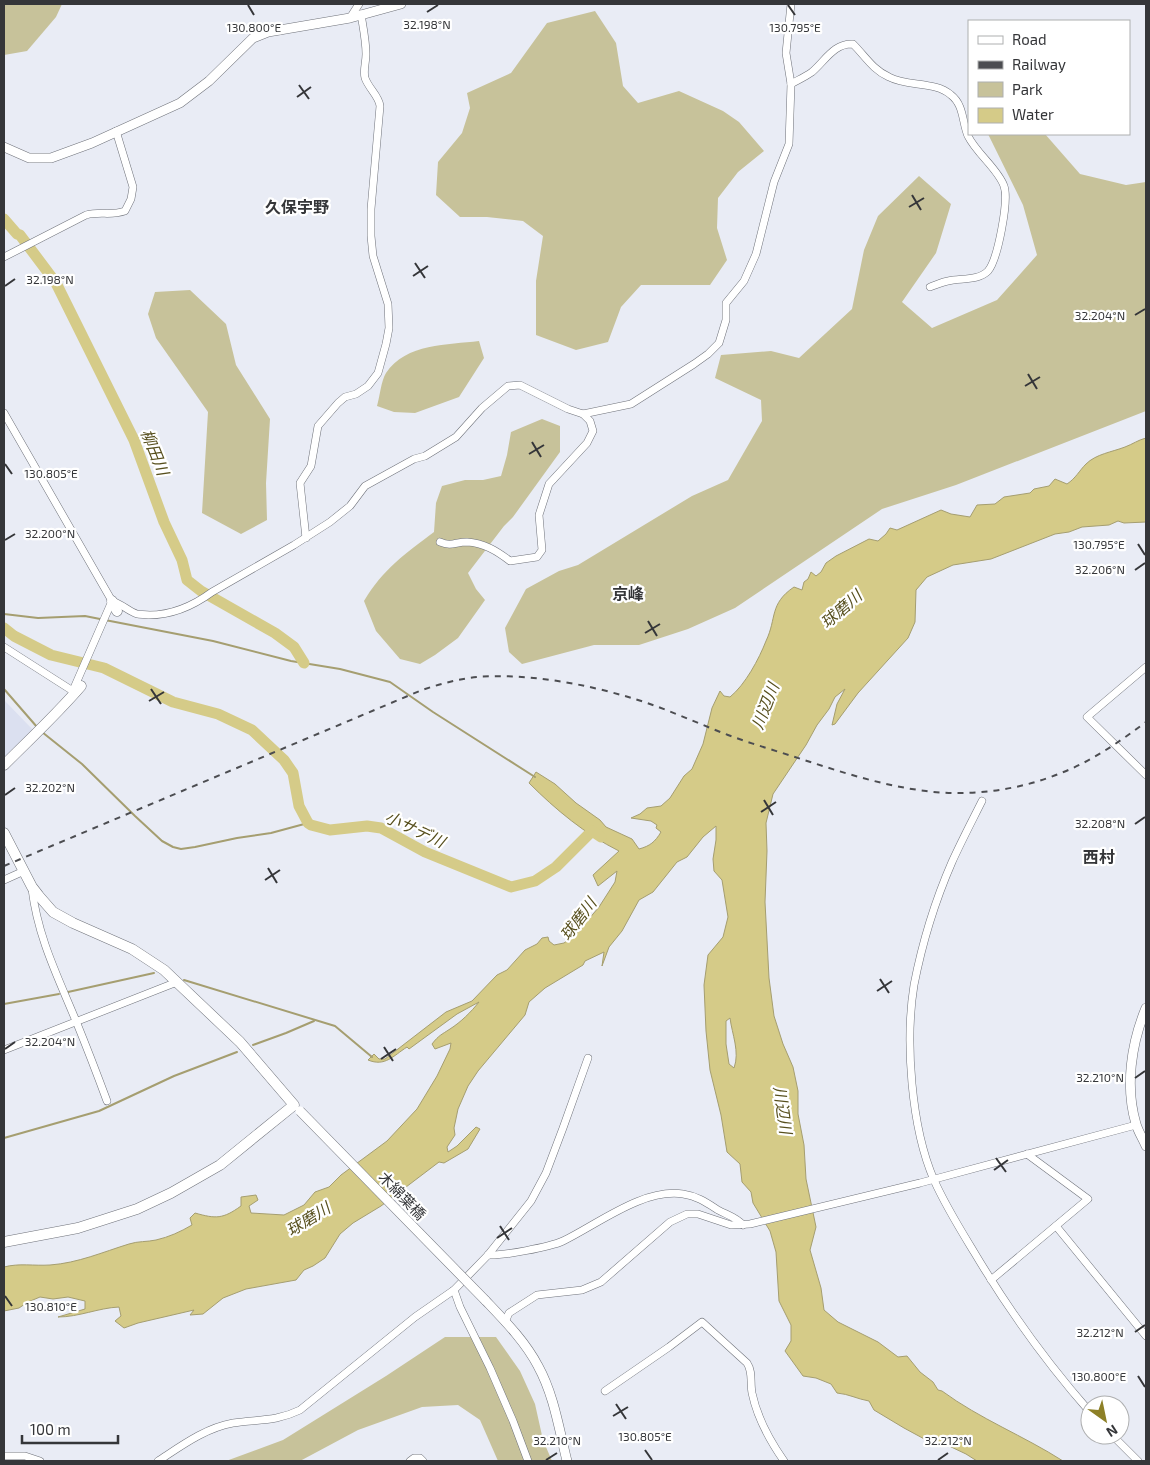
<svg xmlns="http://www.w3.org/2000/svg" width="1150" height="1465" font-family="'Exo 2','Noto Sans JP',sans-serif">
<rect width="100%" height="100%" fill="#e9ecf5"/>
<path fill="#dbe0f0" d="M4,700L33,730L4,759Z"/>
<g fill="#c7c29a">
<path d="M4,4H62L56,17L27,51L4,55Z"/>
<path d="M595,11L616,43L623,86L638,103L679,91L723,111L739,122L764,151L738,172L718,198L717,228L727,260L710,285H641L621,307L608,342L576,350L536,335V281L543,236L523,221L487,217H460L436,195L438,162L462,133L470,108L467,93L511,73L547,23Z"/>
<path d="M988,134H1045L1080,174L1126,185L1146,182V411L956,485L882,509L735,608L688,629L639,645H594L522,664L509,652L505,628L526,589L559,571L578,565L692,496L728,480L762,421L761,400L715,378L721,355L771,351L799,358L852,309L864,250L878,216L919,176L951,204L936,253L902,302L932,328L997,300L1037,255L1023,205Z"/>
<path d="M190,290L226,324L236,365L270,419L266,483L267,520L241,534L202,513L208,412L156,338L148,314L155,292Z"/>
<path d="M479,341L484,358L459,397L415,413L394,412L377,406C380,396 381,381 386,373C406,343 448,345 479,341Z"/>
<path d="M542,419L560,426V452L513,517L504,526L468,573L476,589L485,600L458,638L435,655L420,664L400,659L376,631L364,601C383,569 405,554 434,532L436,503L442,486L465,480H483L501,476L507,455L511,432Z"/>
<path d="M445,1337H496L520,1371L535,1404L543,1440L552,1461H498L480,1420L458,1405L422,1407L358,1430L300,1461H226L283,1440L386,1376Z"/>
</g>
<path fill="#d5cb88" stroke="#a59e70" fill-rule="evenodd" d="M1146,438V522L1124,523L1118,521L1109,525L1082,527L1069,532L1055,534L991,559L953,565L927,577L916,590L915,622L908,638L858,693L835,724L832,725L837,704L845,689L835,697L829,709L817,725L806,745L773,794L766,823L767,851L765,902L769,978L774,1016L783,1044L793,1067L798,1091V1114L804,1145L806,1179L816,1227L810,1250L821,1288L824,1310L838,1322L878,1342L898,1357L907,1356L920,1372L933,1382L938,1390L942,1391C980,1419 1024,1436 1063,1461H977L966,1454L947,1445L928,1441L904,1428L874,1410L869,1401C857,1399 849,1394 837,1393L831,1384L816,1378L803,1376L785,1351L791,1341V1325L779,1301L776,1252L770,1231L753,1203L751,1192L742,1182L740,1164L727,1152L721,1115L710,1070L706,1031L704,985L708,955L723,937L728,917L722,880L714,871L713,859L716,840V826L703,837L687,857L677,862L653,892L639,900L622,931L609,947L602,966L604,952L585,961L583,965L545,988L529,1002L525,1015L478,1071L468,1086L458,1109L454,1128L455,1135L447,1147L448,1152L457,1146L476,1127L480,1129L468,1149L444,1163L439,1162L381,1206L353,1223L340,1234L325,1258L313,1266L304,1270L296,1280L246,1289L223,1298L203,1314L190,1315L194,1310L138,1323L124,1328L115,1321L121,1316L119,1307C98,1308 79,1317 58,1317L85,1309V1301L68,1297L53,1299L40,1297L28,1302L19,1308L4,1311V1267C19,1263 34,1266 50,1265C78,1263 103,1252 129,1244C138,1241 147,1242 156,1240C169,1237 180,1232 192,1225L190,1218L195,1213C216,1219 223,1219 241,1206V1197L256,1195L258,1200L249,1206L251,1213L284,1215L304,1205L315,1192L329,1187L341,1175L387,1141L417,1109L437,1076L450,1049L451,1043L435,1049L432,1044C439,1035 441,1035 450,1029C461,1022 471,1012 479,1002L457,1014L409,1049L407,1047C393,1056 385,1067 368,1060L374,1054L379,1059H385L446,1012L472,1001L497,975L507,970L525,950L537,944L542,938L548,937L549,941L554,945L564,943L576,934L599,907L615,882L617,871L598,886L593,875L619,851C585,834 556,810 529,783L536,772L555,784L576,803L600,820L606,827L632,839L639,849C650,846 655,842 661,832L656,828L657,825L651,821L631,818L640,814L647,808L661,806L670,798L684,776L692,769L703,744L712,708L720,691L724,696L730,697C745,685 759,659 766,641C777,618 769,604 794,587L802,590L804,582L808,579L811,572L816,576L821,572L826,563L836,556L869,539L878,541L886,534L890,528L897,530L941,510L951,514L970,517L977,505L995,504L1004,497L1030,493L1034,489L1049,486L1055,479L1067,484C1076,478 1079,471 1086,464C1096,454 1112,452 1125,447C1133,444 1138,440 1146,438ZM730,1018C732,1034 740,1052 734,1068L729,1064L726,1044V1021Z"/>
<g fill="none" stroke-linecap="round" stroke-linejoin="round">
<g stroke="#a59e70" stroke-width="2">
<path d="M4,614L38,618L85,616L100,619"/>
<path d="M105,620L213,641L291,661L340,669L390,682L433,712L535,777"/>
<path d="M4,689L37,727"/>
<path d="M42,732L82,764L135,816L162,841L173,847L181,849L195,847L237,838L271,833L308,823"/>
<path d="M184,980L335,1026L372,1057"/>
<path d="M68,992L154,973"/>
<path d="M4,1004L59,994"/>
<path d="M253,1045L286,1033L314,1021"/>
<path d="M4,1138L99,1111L174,1076L237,1052"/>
</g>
<g stroke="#d5cb88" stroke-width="11">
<path d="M4,219L17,234L20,235L56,283L134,440L164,522L182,560L187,580L201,591L275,633L294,647L304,663"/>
<path d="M4,628L14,636L51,655L104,668L173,702L218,714L252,730L284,760L293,773L299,806L308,823L311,825L330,830L367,826L381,828L425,852L511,887L535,881L556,867L592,831L601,837"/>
</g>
<defs>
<g id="minor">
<path d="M350,18L359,4"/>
<path d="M791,84C798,80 805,77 812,72C825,61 834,43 853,44C865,56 873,70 889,77C908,87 935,81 951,95C964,105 962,122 968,136C977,154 998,169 1004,186C1009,200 998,259 988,271C978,281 961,278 948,281C942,282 936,285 930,287"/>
<path d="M4,257L86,215C101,211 110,216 125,211L131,199L133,187L116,131"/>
<path d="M4,413L112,601C122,604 128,611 137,614C140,615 145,614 149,615C172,615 193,606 212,592L294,545L330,522L350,506L365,486L414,459L425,456L456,437L482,408L508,386L520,385L568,409L583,414L631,404L694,364L708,354L719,343L726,320V303L744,281L756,254L774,182L789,144L791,84L786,53L791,4"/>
<path d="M306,538L300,483L311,466L318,426L338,403L345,397L356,394L368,386L378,373L386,344L389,328L388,304L373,256L371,236V209L380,106C379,96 369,89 365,78C363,70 366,63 366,54C366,41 363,27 361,14"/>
<path d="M440,542C452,547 455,542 467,542C484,543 497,551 510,561L537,557L542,550L539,515L549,484L587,443L593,431L590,421L583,414"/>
<path d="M4,647L76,693"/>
<path d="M1146,667L1087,717L1146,775"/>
<path d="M75,692L74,688L112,601"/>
<path d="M982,801C972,821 961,842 952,862C935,901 922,944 914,985C905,1041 911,1127 934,1180C945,1205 960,1229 974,1252C1008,1309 1046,1362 1090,1412"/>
<path d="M4,880L24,871"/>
<path d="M32,889C38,938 58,977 76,1021C87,1048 97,1074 107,1101"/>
<path d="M4,1050L177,982"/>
<path d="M1056,1226L1146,1336"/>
<path d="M488,1255C502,1256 550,1247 563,1241C598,1224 643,1188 683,1194C697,1196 707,1203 718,1210C727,1215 736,1217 743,1225"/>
<path d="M991,1280L1088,1199L1027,1154"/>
<path d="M454,1290L460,1307L490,1368L513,1421L528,1461"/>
<path d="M505,1322L509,1313L537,1295L582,1290L601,1282L670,1222L687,1214H698L731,1225L750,1224L920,1183L1136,1125"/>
<path d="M605,1391L669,1347L702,1322L747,1363C753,1372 750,1382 752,1393C757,1417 770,1441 784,1461"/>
<path d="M1112,1435L1138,1461"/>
<path d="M4,1456H25L40,1461"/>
<path d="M158,1461C181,1446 205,1428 233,1423C259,1419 275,1422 300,1410L415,1317L454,1290L488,1255L531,1201L546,1173L563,1128L588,1058"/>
<path d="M410,1461L414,1458H420L423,1461"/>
</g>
<g id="tertiary">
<path d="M4,147L29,158H51L92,143L180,103L209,81L253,38L268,32L350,18L401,4"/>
<path d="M1146,1008C1131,1044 1125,1087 1136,1124C1138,1131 1143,1139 1146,1146"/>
<path d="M485,1300C504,1320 525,1341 538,1366C554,1395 559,1429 567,1461"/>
</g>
<g id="secondary">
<path d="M112,601L117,611"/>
<path d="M4,765C30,739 57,714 81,686"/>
<path d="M4,833L32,887L39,896L53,912L73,923L132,949L164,970L240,1042L294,1105L220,1165L171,1193L137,1209L78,1228L4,1242"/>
</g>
</defs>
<use href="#minor" stroke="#6f727a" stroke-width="8"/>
<use href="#tertiary" stroke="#6f727a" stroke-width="10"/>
<use href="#secondary" stroke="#6f727a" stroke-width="11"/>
<use href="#minor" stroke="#fff" stroke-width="7"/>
<use href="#tertiary" stroke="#fff" stroke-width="9"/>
<use href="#secondary" stroke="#fff" stroke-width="10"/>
<path stroke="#4c4d51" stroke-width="2" stroke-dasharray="6 6" stroke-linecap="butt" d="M4,866L422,690C440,684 458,679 477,677C529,673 586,684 635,699C667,709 697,723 728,735C752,744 777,751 801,759C841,772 884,786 926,791C970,797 1020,790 1061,773C1092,761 1119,742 1146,722"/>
<defs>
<path id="tertiary-bridge" d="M300,1111L485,1300"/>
</defs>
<use href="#tertiary-bridge" stroke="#6f727a" stroke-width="10" stroke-linecap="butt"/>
<use href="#tertiary-bridge" stroke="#fff" stroke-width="9"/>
</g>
<path fill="none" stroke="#353639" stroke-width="2" d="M248,5L254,15M788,5L795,15M427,12L438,5M299,85L309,99M297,97L311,87M912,195L921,210M909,207L924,198M415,263L425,278M413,276L428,266M5,286L15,279M1135,315L1145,309M1028,374L1037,389M1025,386L1040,377M532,442L541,457M529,454L544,445M5,464L12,474M5,540L15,534M1138,544L1145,555M1135,570L1145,563M648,621L657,636M645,633L660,624M151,689L161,704M149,701L164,692M5,795L15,788M764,800L773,815M761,812L776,802M1135,824L1145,817M268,868L277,883M265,880L280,870M880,979L889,993M877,991L892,981M384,1047L393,1061M5,1049L15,1042M381,1059L396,1049M1135,1078L1145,1071M996,1158L1006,1172M994,1170L1008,1160M500,1226L509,1240M497,1238L512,1228M5,1296L12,1306M1135,1332L1145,1325M1138,1376L1145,1387M616,1404L626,1419M613,1416L628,1407M645,1450L652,1460M546,1460L557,1453M938,1460L948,1453"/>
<g text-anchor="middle" stroke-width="4.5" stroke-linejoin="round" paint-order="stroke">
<g font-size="15" fill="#353639" stroke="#fff">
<text transform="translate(402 1196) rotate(46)" y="5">木綿葉橋</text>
</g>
<g font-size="16" font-weight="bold" fill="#353639" stroke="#fff">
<text x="297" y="213">久保宇野</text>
<text x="628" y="600">京峰</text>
<text x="1099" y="863">西村</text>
</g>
<g font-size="16" font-style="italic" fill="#574f1d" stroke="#fff">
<text transform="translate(155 452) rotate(68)" y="6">柳田川</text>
<text transform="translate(841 609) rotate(-41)" y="6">球磨川</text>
<text transform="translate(765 706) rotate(-69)" y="6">川辺川</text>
<text transform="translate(415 829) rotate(25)" y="6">小サデ川</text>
<text transform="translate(578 919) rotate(-53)" y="6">球磨川</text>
<text transform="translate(783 1110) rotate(82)" y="6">川辺川</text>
<text transform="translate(308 1219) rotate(-32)" y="6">球磨川</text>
</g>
</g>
<g font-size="12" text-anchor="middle" fill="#353639" stroke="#fff" stroke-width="4.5" stroke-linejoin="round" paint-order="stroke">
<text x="427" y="29">32.198°N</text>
<text x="254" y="32">130.800°E</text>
<text x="795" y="32">130.795°E</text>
<text x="50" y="284">32.198°N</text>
<text x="1100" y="320">32.204°N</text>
<text x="51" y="478">130.805°E</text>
<text x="50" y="538">32.200°N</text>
<text x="1099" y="549">130.795°E</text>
<text x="1100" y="574">32.206°N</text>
<text x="50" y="792">32.202°N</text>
<text x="1100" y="828">32.208°N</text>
<text x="50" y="1046">32.204°N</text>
<text x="1100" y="1082">32.210°N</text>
<text x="51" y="1311">130.810°E</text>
<text x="1100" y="1337">32.212°N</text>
<text x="1099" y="1381">130.800°E</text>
<text x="645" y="1441">130.805°E</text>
<text x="557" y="1445">32.210°N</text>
<text x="948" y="1445">32.212°N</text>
</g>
<rect width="1150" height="1465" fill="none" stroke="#353639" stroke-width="10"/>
<rect x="968" y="20" width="162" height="115" fill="#ffffff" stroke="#aeafb0"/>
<rect x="978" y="36" width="25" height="8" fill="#ffffff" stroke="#aeafb0"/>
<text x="1012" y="45" font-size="15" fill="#353639">Road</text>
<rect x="978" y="61" width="25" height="8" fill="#4c4d51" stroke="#aeafb0"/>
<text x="1012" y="70" font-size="15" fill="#353639">Railway</text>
<rect x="978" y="82" width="25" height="15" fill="#c7c29a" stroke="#aeafb0"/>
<text x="1012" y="95" font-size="15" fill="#353639">Park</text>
<rect x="978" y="108" width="25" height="15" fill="#d5cb88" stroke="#aeafb0"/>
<text x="1012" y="120" font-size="15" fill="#353639">Water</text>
<g transform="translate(1105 1420) rotate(147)"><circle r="24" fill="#ffffff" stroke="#aeafb0"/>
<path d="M0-4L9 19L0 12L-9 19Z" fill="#8d8027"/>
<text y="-8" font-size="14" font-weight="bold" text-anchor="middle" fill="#353639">N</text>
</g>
<path d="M22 1435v8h96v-8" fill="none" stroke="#353639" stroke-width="2.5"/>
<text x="30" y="1435" font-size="15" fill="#353639" stroke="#ffffff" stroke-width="4" paint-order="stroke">100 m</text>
</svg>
